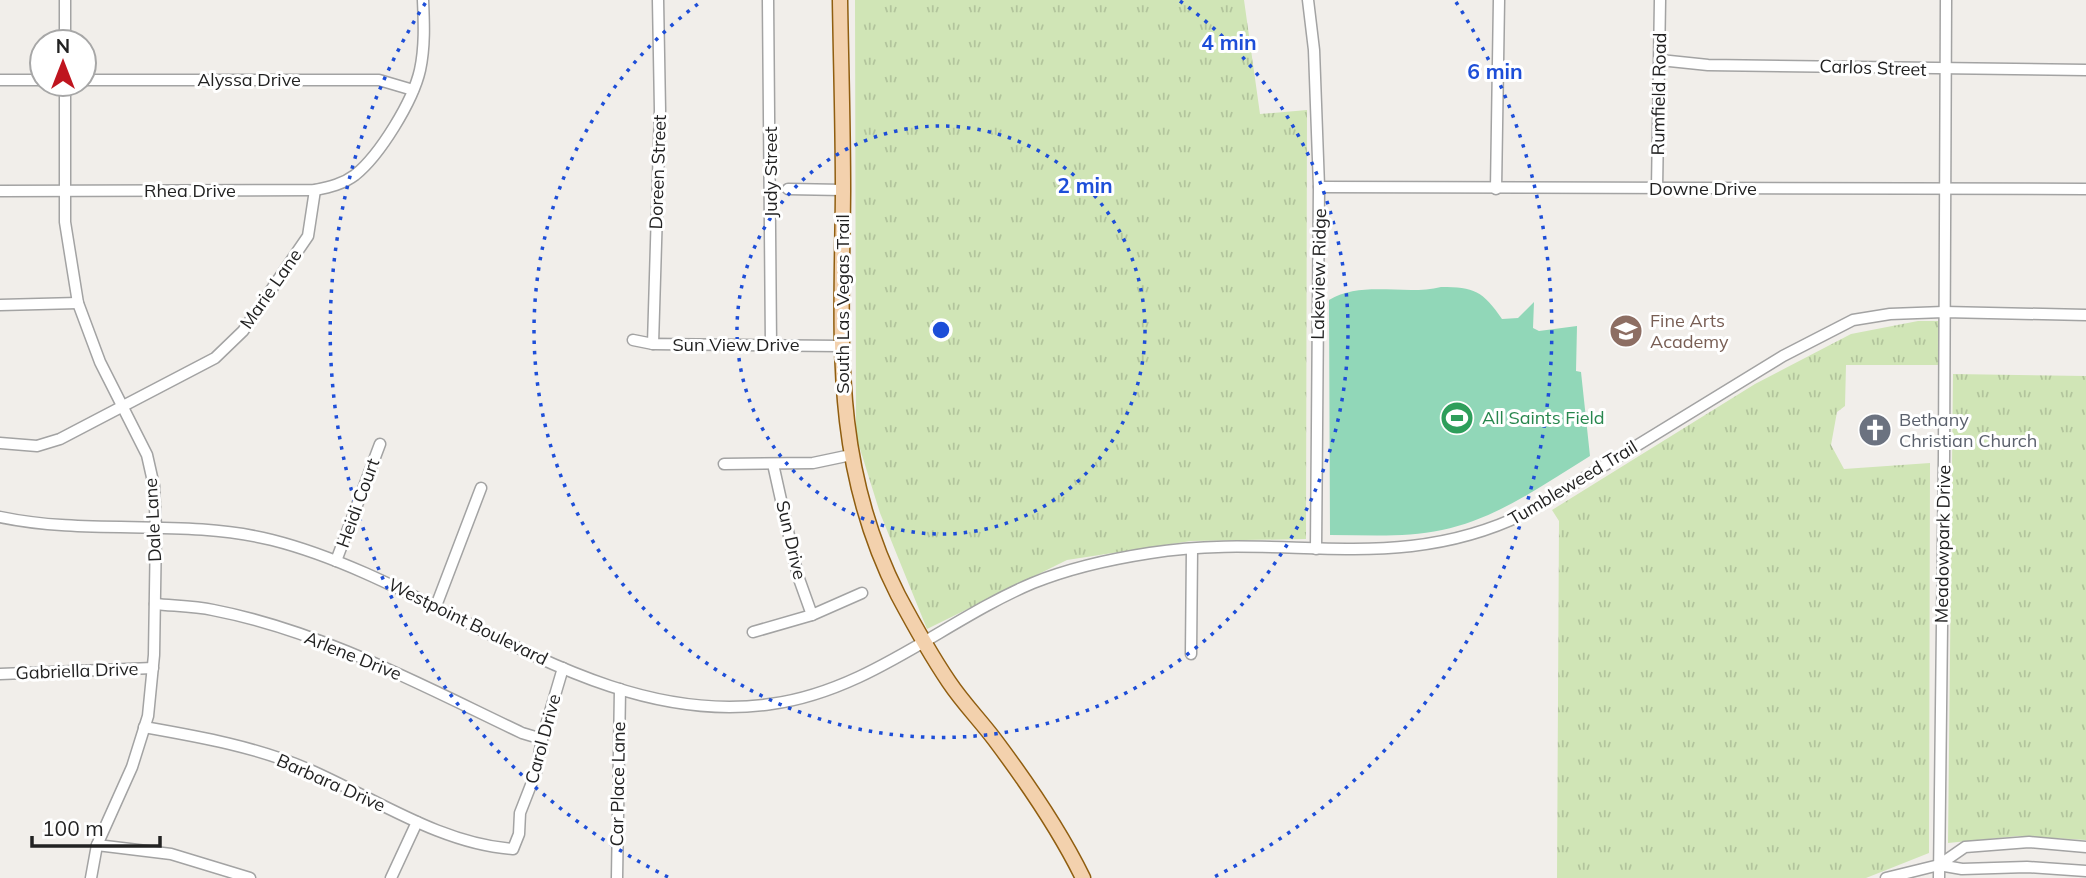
<svg xmlns="http://www.w3.org/2000/svg" width="2086" height="878" font-family="Mulish,sans-serif">
<defs>
<pattern id="grass-tufts" width="24" height="20" patternUnits="userSpaceOnUse" patternTransform="scale(1.75)"><rect width="24" height="20" fill="#d0e5b6"/><path d="M3 7l-1-3M5 7V3M7 7l1-3M15 17l-1-3M17 17v-4M19 17l1-3" fill="none" stroke="#b2c49c"/></pattern>
</defs>
<rect width="100%" height="100%" fill="#f1eeea"/>
<g fill="url(#grass-tufts)">
<path d="M855,0H1244L1260,114L1307,110L1306,539L1191,541L1067,560L927,629L880,513L856,436Z"/>
<path d="M1918,321H1942L1943,365H1846L1845,406L1837,412L1831,445L1844,469L1930,463L1929,853L1866,878H1557L1559,521L1552,510L1755,384L1851,334Z"/>
<path d="M1953,374L2086,376V840L2018,836L1948,843Z"/>
</g>
<path fill="#91d7b8" d="M1441,287C1474,287 1483,291 1502,319L1518,318L1534,302L1533,328L1539,331L1577,326L1576,371L1581,372L1590,456C1543,485 1496,519 1442,530C1405,538 1367,535 1330,535L1329,300C1362,280 1405,296 1441,287Z"/>
<g fill="none" stroke-linecap="round" stroke-linejoin="round">
<defs>
<g id="minor">
<path d="M65,0V42"/>
<path d="M768,0L771,345"/>
<path d="M1308,0L1314,50L1319,187L1316,549"/>
<path d="M1660,60L1708,65L2086,70"/>
<path d="M0,80H42"/>
<path d="M84,80H379L413,90"/>
<path d="M65,84V222L78,303L100,362L147,455L154,486L156,529L154,655L148,716L132,767L97,845L91,878"/>
<path d="M1319,187L2086,189"/>
<path d="M788,189L843,190"/>
<path d="M1496,189L1499,0"/>
<path d="M1657,189L1660,0"/>
<path d="M0,191L315,190C330,187 343,184 355,175C380,155 413,101 420,70C425,47 424,23 423,0"/>
<path d="M0,305L78,303"/>
<path d="M633,340L653,344L840,346"/>
<path d="M653,344L660,110L658,0"/>
<path d="M0,443L37,446L60,439L215,358L243,331L308,236L315,190"/>
<path d="M724,464L813,463L851,455"/>
<path d="M773,464L798,576L812,615"/>
<path d="M0,517C90,536 183,518 272,540C439,582 592,730 771,704C869,691 945,620 1033,583C1070,568 1111,559 1150,553C1284,531 1399,578 1530,511L1783,356L1853,320L1890,314L1944,312L2086,315"/>
<path d="M336,561L380,444"/>
<path d="M155,604C174,606 194,606 213,610C322,631 423,686 522,733L542,739"/>
<path d="M436,606L481,488"/>
<path d="M753,632L812,615L862,593"/>
<path d="M1191,654L1192,549"/>
<path d="M0,674L153,668"/>
<path d="M144,727C201,737 257,747 310,770C376,799 441,844 513,849L519,834L520,813L536,772L542,739L563,668"/>
<path d="M97,845L171,854L250,878"/>
<path d="M1939,865L1962,869L2027,867L2086,871"/>
<path d="M391,878L417,822"/>
<path d="M617,878L620,689"/>
<path d="M1886,878L1939,865L1965,847L2029,842L2086,847"/>
<path d="M1939,878L1944,457L1946,0"/>
</g>
<path id="major" d="M840,0C841,64 843,127 843,191C842,335 830,461 898,595C914,625 930,654 949,682C963,703 980,720 995,740C1028,784 1059,829 1083,878"/>
</defs>
<use href="#minor" stroke="#a3a3a3" stroke-width="13"/>
<use href="#major" stroke="#905e10" stroke-width="17"/>
<use href="#minor" stroke="#fff" stroke-width="10"/>
<use href="#major" stroke="#f3d1ad" stroke-width="14"/>
</g>
<g fill="none" stroke="#1d4ed8" stroke-width="3.5" stroke-dasharray="3.5 7">
<circle cx="941" cy="330" r="204"/>
<path d="M1180 1A407 407 0 1 1 702 1"/>
<path d="M668 877A611 611 0 0 1 426 2M1456 2A611 611 0 0 1 1214 877"/>
</g>
<defs>
<symbol id="school-disc" viewBox="-11 -11 22 22"><circle r="9.5" fill="#8d6e63" stroke="#fff"/><path d="M0-5L7-2L0 1L-7-2ZM-4 1L0 2.5L4 1V4Q0 6-4 4Z" fill="#fff"/></symbol>
<symbol id="stadium-disc" viewBox="-11 -11 22 22"><circle r="9.5" fill="#2e9e5b" stroke="#fff"/><path d="M0-5a6.5 5 0 1 0 0 10a6.5 5 0 1 0 0-10ZM-3.5-1.8h7v3.6h-7Z" fill="#fff"/></symbol>
<symbol id="church-disc" viewBox="-11 -11 22 22"><circle r="9.5" fill="#6b7280" stroke="#fff"/><path d="M-1.2-6h2.4v3.5h3.3v2.4h-3.3V6h-2.4V-.1h-3.3v-2.4h3.3Z" fill="#fff"/></symbol>
</defs>
<g fill-rule="evenodd">
<use href="#school-disc" x="1607" y="312" width="38" height="38"/>
<use href="#stadium-disc" x="1438" y="399" width="38" height="38"/>
<use href="#church-disc" x="1856" y="411" width="38" height="38"/>
</g>
<g text-anchor="middle" stroke-width="6" stroke-linejoin="round" paint-order="stroke">
<g font-size="18" fill="#222" stroke="#fff">
<text transform="translate(1873 68) rotate(2)" y="6">Carlos Street</text>
<text x="249" y="86">Alyssa Drive</text>
<text transform="translate(1659 94) rotate(-89)" y="6">Rumfield Road</text>
<text transform="translate(658 172) rotate(-88)" y="6">Doreen Street</text>
<text transform="translate(771 172) rotate(-90)" y="6">Judy Street</text>
<text x="1703" y="195">Downe Drive</text>
<text x="190" y="197">Rhea Drive</text>
<text transform="translate(1319 274) rotate(-89)" y="6">Lakeview Ridge</text>
<text transform="translate(271 289) rotate(-55)" y="6">Marie Lane</text>
<text transform="translate(843 304) rotate(-90)" y="6">South Las Vegas Trail</text>
<text x="736" y="351">Sun View Drive</text>
<text transform="translate(1573 483) rotate(-31)" y="6">Tumbleweed Trail</text>
<text transform="translate(358 503) rotate(-70)" y="6">Heidi Court</text>
<text transform="translate(153 520) rotate(-93)" y="6">Dale Lane</text>
<text transform="translate(791 540) rotate(77)" y="6">Sun Drive</text>
<text transform="translate(1943 544) rotate(-89)" y="6">Meadowpark Drive</text>
<text transform="translate(468 622) rotate(26)" y="6">Westpoint Boulevard</text>
<text transform="translate(353 656) rotate(22)" y="6">Arlene Drive</text>
<text transform="translate(77 671) rotate(-2)" y="6">Gabriella Drive</text>
<text transform="translate(543 739) rotate(-75)" y="6">Carol Drive</text>
<text transform="translate(331 783) rotate(24)" y="6">Barbara Drive</text>
<text transform="translate(618 784) rotate(-89)" y="6">Car Place Lane</text>
</g>
<g font-size="18" fill="#785e54" stroke="#fff" text-anchor="start">
<text x="1650" y="327">Fine Arts<tspan x="1650" dy="21">Academy</tspan></text>
</g>
<g font-size="18" fill="#27864d" stroke="#fff" text-anchor="start">
<text x="1482" y="424">All Saints Field</text>
</g>
<g font-size="18" fill="#5b616d" stroke="#fff" text-anchor="start">
<text x="1899" y="426">Bethany<tspan x="1899" dy="21">Christian Church</tspan></text>
</g>
</g>
<circle cx="941" cy="330" r="10" fill="#1d4ed8" stroke="#fff" stroke-width="3.5"/>
<g font-size="21" text-anchor="middle" font-weight="bold" fill="#1d4ed8" stroke="#fff" stroke-width="6" stroke-linejoin="round" paint-order="stroke">
<text x="1229" y="50">4 min</text>
<text x="1495" y="79">6 min</text>
<text x="1085" y="193">2 min</text>
</g>
<g transform="translate(63 63)"><circle r="33" fill="#ffffff" stroke="#a7a7a7" stroke-width="2"/>
<path d="M0-5L12 26L0 18L-12 26Z" fill="#bf151f"/>
<text y="-10" font-size="19" font-weight="bold" text-anchor="middle" fill="#222222">N</text>
</g>
<path d="M32 836v10h128v-10" fill="none" stroke="#222222" stroke-width="3.5"/>
<text x="42" y="836" font-size="21" fill="#222222" stroke="#ffffff" stroke-width="5" paint-order="stroke">100 m</text>
</svg>
